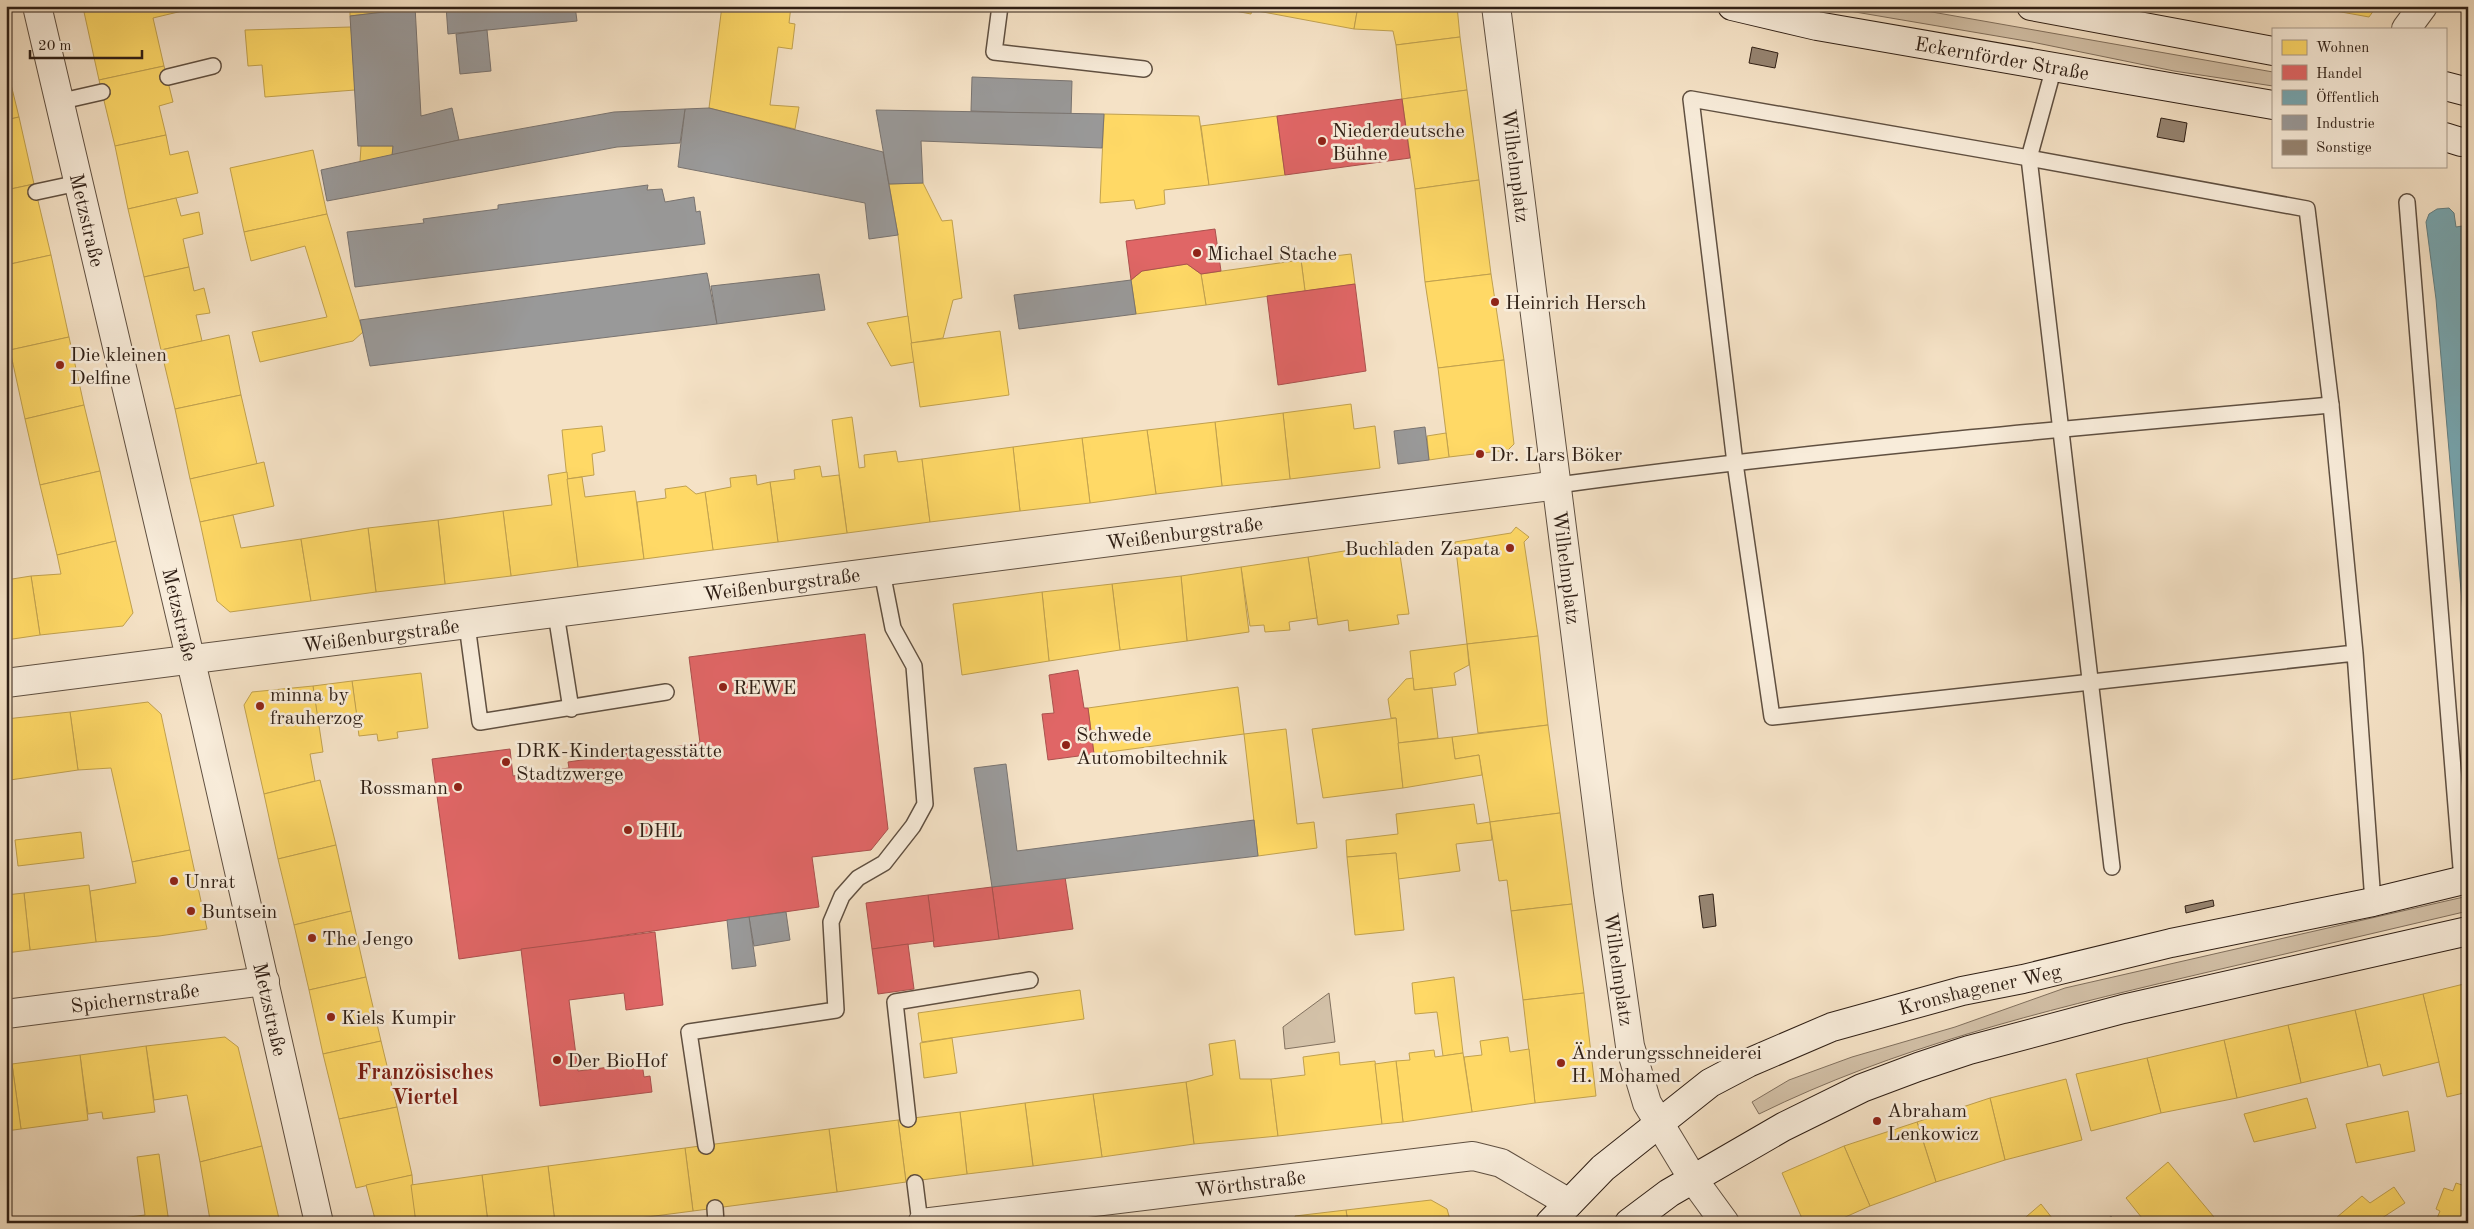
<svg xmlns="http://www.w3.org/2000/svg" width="2474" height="1229" font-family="'Old Standard TT',serif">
<rect width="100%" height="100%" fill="#f5e2c6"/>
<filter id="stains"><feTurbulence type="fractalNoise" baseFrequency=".004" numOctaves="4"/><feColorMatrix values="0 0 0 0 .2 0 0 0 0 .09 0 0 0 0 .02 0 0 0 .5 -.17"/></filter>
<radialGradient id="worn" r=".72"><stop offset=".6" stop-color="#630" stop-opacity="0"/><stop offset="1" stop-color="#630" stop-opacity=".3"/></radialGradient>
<g fill="#d3c1a8" stroke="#81705e">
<path d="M1820,6H1898L2273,72V86L2174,71L2032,42Z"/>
<path d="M2468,896V911C2374,933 2281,955 2187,977C2042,1011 1893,1048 1759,1114L1752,1102L1789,1080L1852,1057L1955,1027L2065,988Z"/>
<path d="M1329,993L1335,1042L1285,1049L1283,1027Z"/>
</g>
<g fill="#ffd966" stroke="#c1a14e">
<path d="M83,6H111L84,12Z"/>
<path d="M111,6H199V7L153,18L164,66L99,80L84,12Z"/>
<path d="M350,6H383L384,12L350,16Z"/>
<path d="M722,6H791L789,23L795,24L792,49L778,47L770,105L799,107L795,129L709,108Z"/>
<path d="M1209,6H1264L1263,12L1252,10L1251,14Z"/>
<path d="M1264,6H1358L1354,29L1263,12Z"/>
<path d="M1358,6H1457L1460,37L1396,45L1393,31L1354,29Z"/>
<path d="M2308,6H2377L2369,17Z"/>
<path d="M351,27L355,90L265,97L262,65L248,66L245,30Z"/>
<path d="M1460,37L1467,90L1402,99L1396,45Z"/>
<path d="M6,64L19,117L6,120Z"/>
<path d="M164,66L173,102L159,106L166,135L115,146L99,80Z"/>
<path d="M1467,90L1479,180L1415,189L1402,99Z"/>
<path d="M1104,114L1199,116L1209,185L1164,190L1165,204L1136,209L1134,200L1100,203Z"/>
<path d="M1277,116L1285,175L1209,185L1201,126Z"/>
<path d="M19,117L34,184L6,190V120Z"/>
<path d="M166,135L170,155L188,151L198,193L128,209L115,146Z"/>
<path d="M361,146H393L392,156L360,162Z"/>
<path d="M313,150L327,214L244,232L230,168Z"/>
<path d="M1479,180L1491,274L1425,282L1415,189Z"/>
<path d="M923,183L942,221L952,220L962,298L953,300L943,338L911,343L898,235L889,184Z"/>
<path d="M34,184L51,255L6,265V190Z"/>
<path d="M176,198L181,216L199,212L203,234L183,239L189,267L144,277L128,209Z"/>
<path d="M327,214L363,332L353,341L260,362L252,332L327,317L305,246L251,261L244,232Z"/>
<path d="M1351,254L1355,284L1305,291L1301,260Z"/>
<path d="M51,255L69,337L10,350L6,333V265Z"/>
<path d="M1301,260L1305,291L1206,305L1201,274Z"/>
<path d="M1187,264L1201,274L1206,305L1136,314L1131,280L1142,271Z"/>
<path d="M189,267L194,291L204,288L210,313L196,315L202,341L161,350L144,277Z"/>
<path d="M1491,274L1504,360L1438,368L1425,282Z"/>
<path d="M908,316L914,362L891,366L867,323Z"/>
<path d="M1000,331L1009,395L920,407L911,343Z"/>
<path d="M6,333L13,363L6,365Z"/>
<path d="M229,335L241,395L175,409L161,350Z"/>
<path d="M69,337L84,405L25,419L10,350Z"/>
<path d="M1504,360L1514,444L1508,450L1449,457L1438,368Z"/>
<path d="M241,395L257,464L190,479L175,409Z"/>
<path d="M1351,404L1354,429L1375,426L1380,468L1290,479L1283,413Z"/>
<path d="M84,405L100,471L40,485L25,419Z"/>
<path d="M1283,413L1290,479L1222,486L1215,422Z"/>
<path d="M852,417L859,468L865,467L864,455L896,451L898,462L922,459L930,522L847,533L832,420Z"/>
<path d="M1215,422L1222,486L1156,494L1147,430Z"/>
<path d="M602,426L605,451L592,454L594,475L567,479L562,430Z"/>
<path d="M1147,430L1156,494L1090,503L1082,438Z"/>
<path d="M1446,433L1449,457L1429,460L1427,436Z"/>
<path d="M1082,438L1090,503L1020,511L1013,447Z"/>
<path d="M1013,447L1020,511L930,522L922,459Z"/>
<path d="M264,462L274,506L200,522L190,479Z"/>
<path d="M820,466L822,477L839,475L847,533L778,542L770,482L795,479L794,470Z"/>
<path d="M100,471L116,541L57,555L40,485Z"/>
<path d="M567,472L578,567L511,576L503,511L552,505L548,475Z"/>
<path d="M756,475L757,485L770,482L778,542L713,550L705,492L731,487L730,478Z"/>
<path d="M582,477L585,497L635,491L644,559L578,567L567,479Z"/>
<path d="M686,486L696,494L705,492L713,550L644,559L637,502L666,498L665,489Z"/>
<path d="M503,511L511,576L445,584L438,520Z"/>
<path d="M233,515L241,548L301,539L311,601L230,612L217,601L200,522Z"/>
<path d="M438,520L445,584L376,592L368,528Z"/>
<path d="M1516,527L1529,537L1524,542L1538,636L1467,644L1455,542L1511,533Z"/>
<path d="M368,528L376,592L311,601L301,539Z"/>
<path d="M116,541L133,613L123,626L40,635L31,576L61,574L57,555Z"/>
<path d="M1398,542L1409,614L1397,615L1399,624L1349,631L1348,620L1318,625L1308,557Z"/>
<path d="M1308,557L1317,618L1289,622L1290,630L1265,632L1264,625L1250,626L1241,567Z"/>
<path d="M1241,567L1249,632L1187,641L1181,576Z"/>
<path d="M31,576L40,635L6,640V580Z"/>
<path d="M1181,576L1187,641L1120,650L1112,584Z"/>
<path d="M1112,584L1120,650L1049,661L1042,592Z"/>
<path d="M1042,592L1049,661L962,675L953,604Z"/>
<path d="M1538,636L1548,725L1478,733L1467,644Z"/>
<path d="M1467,644L1469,665L1454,673L1456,685L1414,690L1410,651Z"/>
<path d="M421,673L428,728L397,732L398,738L378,741L377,734L359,736L352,681Z"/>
<path d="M1413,678L1414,690L1432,688L1438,738L1398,743L1396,718H1391L1388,699L1406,679Z"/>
<path d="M352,681L357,717L318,723L313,686Z"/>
<path d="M313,686L323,752L310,754L315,781L264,794L244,705L252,692Z"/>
<path d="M1238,687L1244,734L1094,754L1088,708Z"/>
<path d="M148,702L161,714L190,850L132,862L111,768L78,770L70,712Z"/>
<path d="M70,712L78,770L10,780L6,756V719Z"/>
<path d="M1396,718L1403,788L1323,798L1312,729Z"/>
<path d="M1548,725L1560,813L1490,822L1479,755L1455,759L1452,737Z"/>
<path d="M1286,729L1297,824L1314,822L1317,848L1258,856L1244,734Z"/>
<path d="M1452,737L1455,759L1479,755L1482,775L1403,788L1398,743Z"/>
<path d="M6,756L10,780L6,781Z"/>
<path d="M320,780L336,845L278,859L264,794Z"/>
<path d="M1474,804L1477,824L1490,822L1492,840L1456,844L1460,871L1398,879L1396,853L1347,857L1346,840L1398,834L1396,814Z"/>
<path d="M1560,813L1572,904L1511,911L1507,880L1499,881L1490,822Z"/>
<path d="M81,832L84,858L18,866L15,840Z"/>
<path d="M336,845L351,911L294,925L278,859Z"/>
<path d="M190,850L207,929L159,936L96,942L90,891L136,883L132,862Z"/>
<path d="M1396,853L1404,930L1355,935L1347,857Z"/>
<path d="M89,885L96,942L30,950L24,893Z"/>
<path d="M24,893L30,950L6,953V895Z"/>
<path d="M1572,904L1584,993L1523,1000L1511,911Z"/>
<path d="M351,911L366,977L309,990L294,925Z"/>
<path d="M366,977L381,1041L323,1054L309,990Z"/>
<path d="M1454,977L1463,1053L1443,1056L1437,1012L1415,1014L1412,983Z"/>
<path d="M2468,983V1092L2447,1097L2423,994Z"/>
<path d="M1080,990L1084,1019L922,1042L918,1013Z"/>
<path d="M1584,993L1596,1096L1535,1103L1523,1000Z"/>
<path d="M2423,994L2439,1062L2383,1076L2380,1064L2368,1067L2355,1010Z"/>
<path d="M2355,1010L2368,1067L2301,1083L2288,1025Z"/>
<path d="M2288,1025L2301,1083L2237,1098L2224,1040Z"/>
<path d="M225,1037L238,1047L262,1146L200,1162L187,1095L154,1100L146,1046Z"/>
<path d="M1508,1037L1510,1052L1529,1049L1535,1103L1472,1112L1464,1057L1482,1055L1480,1041Z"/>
<path d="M952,1038L957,1073L924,1078L920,1043Z"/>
<path d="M1235,1040L1240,1079H1271L1278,1136L1194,1144L1186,1082L1213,1075L1209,1044Z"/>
<path d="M2224,1040L2237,1098L2161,1113L2147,1058Z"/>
<path d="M381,1041L397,1107L339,1119L323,1054Z"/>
<path d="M146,1046L155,1112L103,1119L102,1112L88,1114L80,1055Z"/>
<path d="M1434,1050L1435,1057L1463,1053L1472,1112L1403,1122L1396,1061L1410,1060L1409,1053Z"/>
<path d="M1339,1052L1340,1065L1375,1061L1382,1124L1278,1136L1271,1079L1305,1075L1303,1057Z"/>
<path d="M80,1055L88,1120L21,1129L12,1064Z"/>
<path d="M2147,1058L2161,1113L2091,1131L2076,1074Z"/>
<path d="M1396,1061L1403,1122L1382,1124L1375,1064Z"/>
<path d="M12,1064L21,1129L6,1131V1065Z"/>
<path d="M2066,1079L2082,1140L2005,1160L1990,1098Z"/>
<path d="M1186,1082L1194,1144L1102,1157L1093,1094Z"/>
<path d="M1093,1094L1102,1157L1033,1166L1025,1103Z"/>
<path d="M1990,1098L2005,1160L1936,1182L1917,1122Z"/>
<path d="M2307,1098L2316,1128L2254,1142L2244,1114Z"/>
<path d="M1025,1103L1033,1166L967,1174L960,1112Z"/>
<path d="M397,1107L412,1175L356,1188L339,1119Z"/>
<path d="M2408,1111L2415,1151L2356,1163L2346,1124Z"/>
<path d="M960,1112L967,1174L906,1182L898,1120Z"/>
<path d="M898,1120L906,1182L837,1192L829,1129Z"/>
<path d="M1917,1122L1936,1182L1870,1206L1844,1146Z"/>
<path d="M829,1129L837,1192L693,1211L685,1148Z"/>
<path d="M262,1146L280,1223H187L210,1220L200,1162Z"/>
<path d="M1844,1146L1870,1206L1832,1223H1804L1782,1173Z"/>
<path d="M685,1148L693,1211L601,1223H555L548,1166Z"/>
<path d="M159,1154L169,1223H100L99,1221L145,1215L137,1157Z"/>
<path d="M2168,1162L2219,1223H2146L2126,1198Z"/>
<path d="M548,1166L555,1223H488L482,1175Z"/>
<path d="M412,1175L416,1223H376L366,1185Z"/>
<path d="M482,1175L488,1223H416L411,1185Z"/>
<path d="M2456,1183L2468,1187V1223H2435L2440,1211L2436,1209L2444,1188L2453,1191Z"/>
<path d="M2394,1187L2405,1203L2382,1218L2390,1223H2330L2362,1196L2370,1203Z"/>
<path d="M1431,1200L1447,1209L1451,1223H1348L1346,1210Z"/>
<path d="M2041,1204L2056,1223H2019Z"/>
<path d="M1346,1210L1348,1223H1296L1295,1216Z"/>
</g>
<g fill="#e06666" stroke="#ab514e">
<path d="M1402,99L1410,158L1285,175L1277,116Z"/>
<path d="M1215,229L1221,271L1201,274L1187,264L1142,271L1131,280L1126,241Z"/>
<path d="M1355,284L1366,371L1278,385L1267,296Z"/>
<path d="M865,634L888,829L871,850L812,857L819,907L459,959L432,759L510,749L513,776L569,768L568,762L700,743L689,657Z"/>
<path d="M1078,670L1084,708H1088L1094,754L1048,760L1042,714L1054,713L1049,675Z"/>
<path d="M1065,877L1073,929L999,939L992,887Z"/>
<path d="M992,887L999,939L934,947L928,895Z"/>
<path d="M928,895L934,941L872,949L866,903Z"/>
<path d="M655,932L663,1005L626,1010L624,993L569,1000L578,1071L642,1063L644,1077L650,1076L652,1092L540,1106L521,949Z"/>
<path d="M908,944L914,989L878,994L872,949Z"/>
</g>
<path fill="#76a5af" stroke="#617d81" d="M2449,208L2454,213L2456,227L2468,225V672L2436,299L2426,222L2429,214L2437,209Z"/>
<g fill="#999" stroke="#797471">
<path d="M383,6H415L421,116L452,108L459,140L392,156L393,146H358L350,16L384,12Z"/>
<path d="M446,6H575L577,21L448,34Z"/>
<path d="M487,30L491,71L460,74L456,34Z"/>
<path d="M972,77L1072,81L1071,115L971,111Z"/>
<path d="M709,108L883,152L898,235L869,239L865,203L678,167L685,109Z"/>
<path d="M685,109L680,143L617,147L327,201L321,170L459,140L614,112Z"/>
<path d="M876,110L1104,114L1102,148L921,141L923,183L889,184Z"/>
<path d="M648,185L647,190L662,189L665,202L694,197L696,212L700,211L705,244L355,287L347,232L424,223L423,219L498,209V205Z"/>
<path d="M707,273L717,324L370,366L360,320Z"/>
<path d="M819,274L825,310L717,324L711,286Z"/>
<path d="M1131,280L1136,314L1019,329L1014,295Z"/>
<path d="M1425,427L1429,460L1398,464L1394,431Z"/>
<path d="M1006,764L1017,851L1254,820L1258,856L992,887L974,768Z"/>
<path d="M786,912L790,940L754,946L749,917Z"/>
<path d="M749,917L756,966L732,969L727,920Z"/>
<path d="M2111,1216L2117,1223H2103Z"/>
</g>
<g fill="#968471" stroke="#2f1f15">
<path d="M1752,47L1778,53L1775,68L1749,63Z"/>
<path d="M2161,118L2187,123L2184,142L2157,137Z"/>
<path d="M1713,894L1716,926L1703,928L1699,896Z"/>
<path d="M2213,900L2214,906L2186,913L2185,906Z"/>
</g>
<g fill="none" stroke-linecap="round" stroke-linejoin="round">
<defs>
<g id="lane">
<path d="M1000,6L994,52L1144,69"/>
<path d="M2054,67L2029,158L2112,867"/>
<path d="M168,77L213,66"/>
<path d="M58,102L102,92"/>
<path d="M36,192L78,183"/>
<path d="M2407,202L2462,880"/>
<path d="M1558,485C1815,450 2073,428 2331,405"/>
<path d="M556,614L571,709"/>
<path d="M467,625L480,722L666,692"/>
<path d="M2355,653L1772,717L1735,463L1691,99L2029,158L2307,209L2331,405L2355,653L2373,902"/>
<path d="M908,1119L895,1002L1030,980"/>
<path d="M706,1146L689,1032L836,1010L831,922L842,896L858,878L884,863L913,826L925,804L914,666L893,628L882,572"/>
<path d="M915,1183L920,1223"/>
<path d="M715,1208L716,1223"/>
</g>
<g id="street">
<path id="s1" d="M37,6L204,717L319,1223"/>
<path id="s2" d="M1496,6L1608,892L1630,1046L1647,1103L1693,1179L1725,1223"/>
<path d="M2406,29L2423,6"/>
<path id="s3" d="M6,683L1558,485"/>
<path id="s4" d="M6,1014L265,981"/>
<path id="s5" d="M922,1223L1473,1156L1501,1163L1569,1203"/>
</g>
<g id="secondary">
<path id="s6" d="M1732,6L1817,26L2273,105"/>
<path d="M2031,6L2273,51"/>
<path d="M2445,86L2468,92"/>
<path d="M2445,137L2461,142L2468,141"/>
<path id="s7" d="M1550,1223L1603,1168L1710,1083L1748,1063L1832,1027L1962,991L2023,979L2171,943L2373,902L2468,879"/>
<path d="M1629,1223L1669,1193L1783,1127L1862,1088L1918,1067L1969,1050L2123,1009L2468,931"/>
</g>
</defs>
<use href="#lane" stroke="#605041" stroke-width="18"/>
<use href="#street" stroke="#605041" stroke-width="30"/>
<use href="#secondary" stroke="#2f1f15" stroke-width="30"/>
<use href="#lane" stroke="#f8ecda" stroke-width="15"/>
<use href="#street" stroke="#f8ecda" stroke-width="28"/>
<use href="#secondary" stroke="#f8ecda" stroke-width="28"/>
</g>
<g fill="#8f2418" stroke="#f8ecda" stroke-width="2">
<circle cx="1322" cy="141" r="5"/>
<circle cx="1197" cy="253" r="5"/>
<circle cx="1495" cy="302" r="5"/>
<circle cx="60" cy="365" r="5"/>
<circle cx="1480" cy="454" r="5"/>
<circle cx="1510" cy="548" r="5"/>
<circle cx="723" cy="687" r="5"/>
<circle cx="260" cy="706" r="5"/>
<circle cx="1066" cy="745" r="5"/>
<circle cx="506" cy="762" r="5"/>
<circle cx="458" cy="787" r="5"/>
<circle cx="628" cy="830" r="5"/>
<circle cx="174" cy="881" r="5"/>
<circle cx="191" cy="911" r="5"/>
<circle cx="312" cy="938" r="5"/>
<circle cx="331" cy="1017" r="5"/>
<circle cx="557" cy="1060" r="5"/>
<circle cx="1561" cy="1063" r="5"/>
<circle cx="1877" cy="1121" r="5"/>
</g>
<g text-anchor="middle" stroke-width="5" stroke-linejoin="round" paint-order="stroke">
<g font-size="20" fill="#2f1f15" stroke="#f8ecda">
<text dy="7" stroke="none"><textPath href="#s6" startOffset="275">Eckernförder Straße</textPath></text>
<text dy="7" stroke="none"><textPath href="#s2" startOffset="161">Wilhelmplatz</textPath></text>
<text dy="7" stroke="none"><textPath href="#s1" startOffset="220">Metzstraße</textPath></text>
<text dy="7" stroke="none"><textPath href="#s3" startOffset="1188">Weißenburgstraße</textPath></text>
<text dy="7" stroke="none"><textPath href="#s2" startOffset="566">Wilhelmplatz</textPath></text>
<text dy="7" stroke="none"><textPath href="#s3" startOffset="782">Weißenburgstraße</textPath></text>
<text dy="7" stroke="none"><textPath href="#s1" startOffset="625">Metzstraße</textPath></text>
<text dy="7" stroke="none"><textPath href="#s3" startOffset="378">Weißenburgstraße</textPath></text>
<text dy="7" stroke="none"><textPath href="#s2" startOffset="971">Wilhelmplatz</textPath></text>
<text dy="7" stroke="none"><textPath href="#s7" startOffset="500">Kronshagener Weg</textPath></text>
<text dy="7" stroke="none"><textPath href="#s4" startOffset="130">Spichernstraße</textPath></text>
<text dy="7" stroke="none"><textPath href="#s1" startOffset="1030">Metzstraße</textPath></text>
<text dy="7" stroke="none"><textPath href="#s5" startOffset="331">Wörthstraße</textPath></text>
</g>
<g font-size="20" fill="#2f1f15" stroke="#f8ecda" text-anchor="start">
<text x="1332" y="137">Niederdeutsche<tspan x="1332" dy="23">Bühne</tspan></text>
<text x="1207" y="260">Michael Stache</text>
<text x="1505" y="309">Heinrich Hersch</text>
<text x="70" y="361">Die kleinen<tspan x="70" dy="23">Delfine</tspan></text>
<text x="1490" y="461">Dr. Lars Böker</text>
<text x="1500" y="555" text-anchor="end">Buchladen Zapata</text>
<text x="733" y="694">REWE</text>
<text x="270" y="701">minna by<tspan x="270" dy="23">frauherzog</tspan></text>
<text x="1076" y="741">Schwede<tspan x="1076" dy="23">Automobiltechnik</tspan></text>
<text x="516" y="757">DRK-Kindertagesstätte<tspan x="516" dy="23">Stadtzwerge</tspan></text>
<text x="448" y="794" text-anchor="end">Rossmann</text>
<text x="638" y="837">DHL</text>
<text x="184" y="888">Unrat</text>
<text x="201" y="918">Buntsein</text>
<text x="322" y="945">The Jengo</text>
<text x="341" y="1024">Kiels Kumpir</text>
<text x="1571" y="1059">Änderungsschneiderei<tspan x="1571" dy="23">H. Mohamed</tspan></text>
<text x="567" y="1067">Der BioHof</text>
<text x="1887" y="1117">Abraham<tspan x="1887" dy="23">Lenkowicz</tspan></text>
</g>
<g font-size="22" font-weight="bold" fill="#7a1f14" stroke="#f8ecda">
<text x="425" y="1079">Französisches<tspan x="425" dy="25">Viertel</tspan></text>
</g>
</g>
<rect width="2474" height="1229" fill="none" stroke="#f5e2c6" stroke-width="25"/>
<rect x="8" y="8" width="2459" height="1214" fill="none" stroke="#2f1f15" stroke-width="2.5"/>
<rect x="12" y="12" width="2449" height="1204" fill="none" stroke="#2f1f15"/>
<rect x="2272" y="28" width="175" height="140" fill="#f8ecda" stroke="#a89a8b"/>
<rect x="2282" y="40" width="25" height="15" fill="#ffd966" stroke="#a89a8b"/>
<text x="2316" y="52" font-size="15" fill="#2f1f15">Wohnen</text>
<rect x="2282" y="65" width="25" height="15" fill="#e06666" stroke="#a89a8b"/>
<text x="2316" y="78" font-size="15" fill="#2f1f15">Handel</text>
<rect x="2282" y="90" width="25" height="15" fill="#76a5af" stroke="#a89a8b"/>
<text x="2316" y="102" font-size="15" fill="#2f1f15">Öffentlich</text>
<rect x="2282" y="115" width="25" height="15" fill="#999999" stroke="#a89a8b"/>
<text x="2316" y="128" font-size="15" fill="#2f1f15">Industrie</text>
<rect x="2282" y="140" width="25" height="15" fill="#968471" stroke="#a89a8b"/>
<text x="2316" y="152" font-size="15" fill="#2f1f15">Sonstige</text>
<path d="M30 50v8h112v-8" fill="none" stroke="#2f1f15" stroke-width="2.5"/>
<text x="38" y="50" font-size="15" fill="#2f1f15" stroke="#f8ecda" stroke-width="4" paint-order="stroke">20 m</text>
<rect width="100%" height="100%" filter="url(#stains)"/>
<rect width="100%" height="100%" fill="url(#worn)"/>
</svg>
